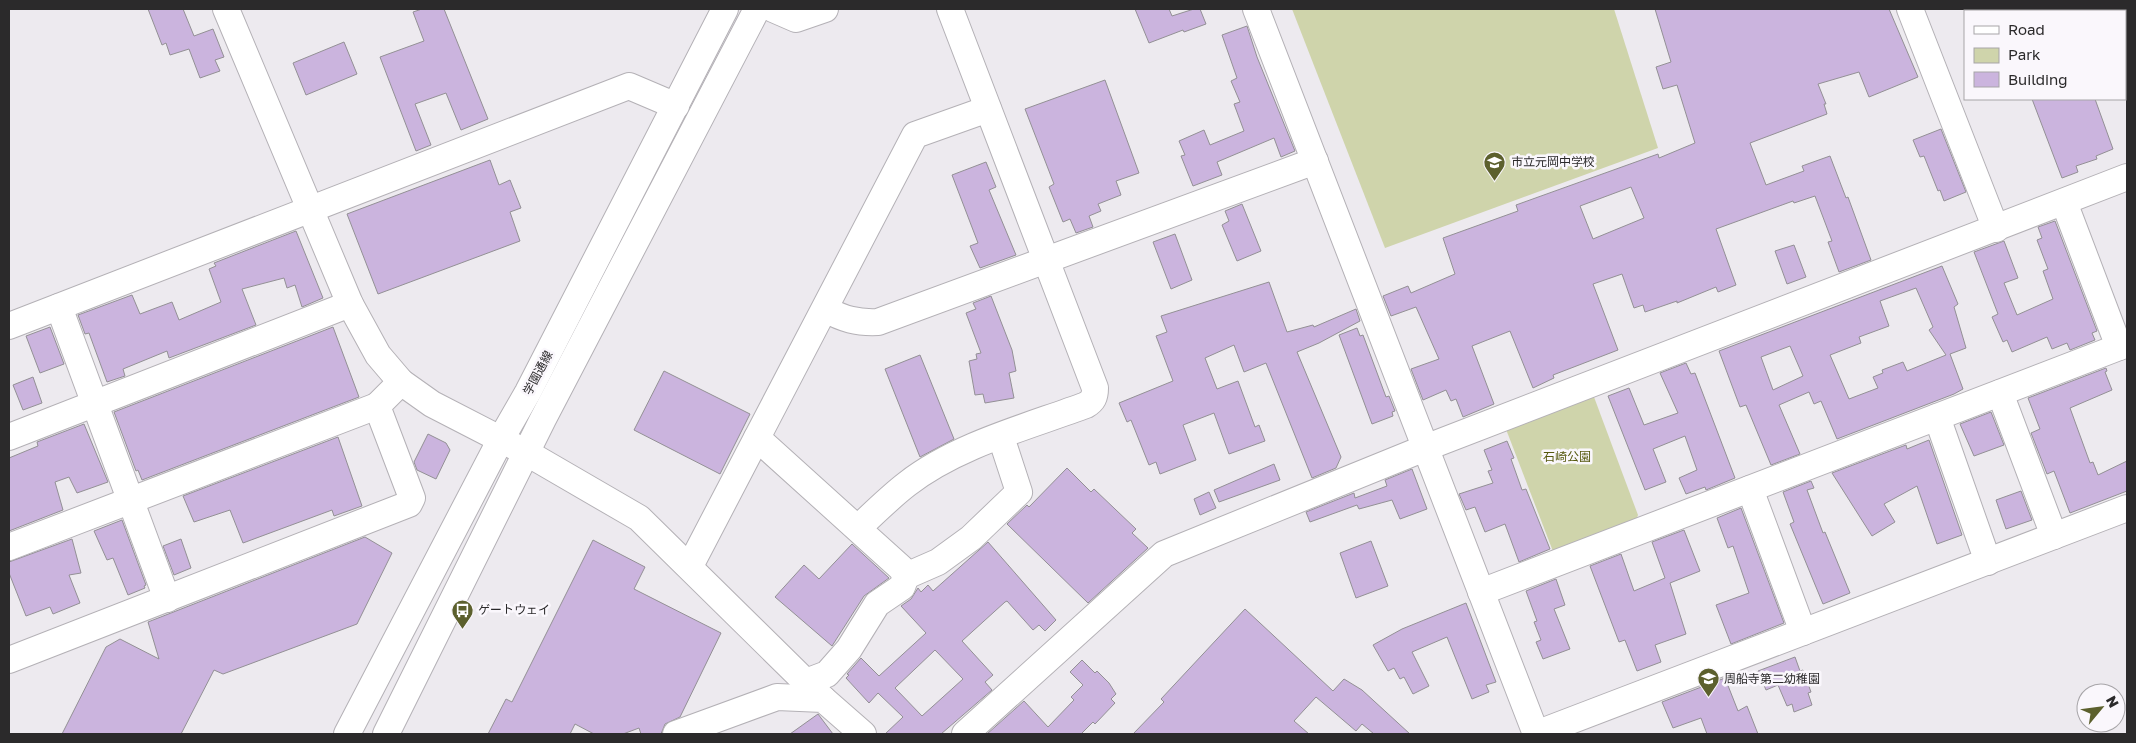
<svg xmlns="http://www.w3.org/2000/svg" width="2136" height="743" font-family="'Golos Text','Noto Sans JP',sans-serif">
<rect width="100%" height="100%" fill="#edeaef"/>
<g fill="#cfd4ab">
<path d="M1292,9H1614L1658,148L1385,248Z"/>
<path d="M1587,394L1594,397L1638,515L1635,523L1554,554L1504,424Z"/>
</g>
<g fill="#cbb4de" stroke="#939095" fill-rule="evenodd">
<path d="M148,9H183L194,36L213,29L224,57L215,60L220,71L200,78L189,49L170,55L166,43L162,45Z"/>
<path d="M422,9H444L488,119L461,130L446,93L415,104L431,145L416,151L380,57L424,41L413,12Z"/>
<path d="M1135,9H1169L1172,16L1194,9H1200L1206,24L1184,32L1183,30L1149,43Z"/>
<path d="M1655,9H1889L1918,77L1869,97L1859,72L1818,84L1826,104H1824L1827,114L1750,143L1766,185L1804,171L1802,166L1830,156L1846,198L1848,197L1871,260L1839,272L1828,242L1832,241L1815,196L1794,203L1793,201L1716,229L1736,285L1718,292L1716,287L1677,303V301L1645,312L1643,305L1634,308L1622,274L1593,284L1618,350L1553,375L1554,378L1533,388L1510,331L1472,346L1494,404L1463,417L1456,399L1451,401L1446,390L1423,400L1411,369L1439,359L1416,307L1391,316L1383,296L1408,286L1411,293L1455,274L1443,238L1518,211L1516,205L1658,154L1659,158L1695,143L1677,85L1663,89L1656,67L1671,62ZM1631,187L1644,218L1593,239L1580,206Z"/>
<path d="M1247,26L1257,57L1295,151L1281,157L1274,138L1217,162L1222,175L1193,186L1181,156L1185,155L1179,141L1204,130L1210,145L1244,131L1234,104L1240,102L1231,81L1237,78L1222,35Z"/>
<path d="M344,42L357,74L306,95L293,63Z"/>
<path d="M1105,80L1139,173L1116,181L1121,195L1098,204L1101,211L1089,216L1093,227L1076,233L1070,219L1063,222L1049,187L1054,184L1025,109Z"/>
<path d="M2032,99H2095L2113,149L2096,156L2097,159L2076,166L2078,172L2062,178Z"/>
<path d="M1941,129L1966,192L1944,201L1940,190L1938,191L1924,156L1920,157L1913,140Z"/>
<path d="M490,160L499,185L510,180L521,208L510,212L520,241L378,294L347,214Z"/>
<path d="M986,162L996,187L989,190L1016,255L980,268L970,246L978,243L952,175Z"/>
<path d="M1242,204L1261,251L1237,261L1222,225L1229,221L1225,211Z"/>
<path d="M2055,221L2097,331L2092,333L2095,340L2070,350L2067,343L2052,349L2047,337L2012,352L2007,340L2003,342L1992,317L1998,314L1974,252L2004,241L2018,278L2004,283L2017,315L2053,299L2043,271L2048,269L2037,240L2042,238L2038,227Z"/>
<path d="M296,231L323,298L302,307L295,285L287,288L284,278L242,289L256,325L169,358L167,351L123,369L125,376L107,382L89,333L85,334L78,315L132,295L140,314L172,302L179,320L221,302L209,269L216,266L214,263Z"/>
<path d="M1175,234L1192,280L1171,289L1153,242Z"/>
<path d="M1794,245L1806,277L1787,284L1775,251Z"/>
<path d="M1942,266L1958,304L1954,307L1966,348L1950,354L1963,389L1954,394L1837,439L1821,401L1814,404L1809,392L1779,405L1800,454L1771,465L1746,405L1740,407L1719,351ZM1916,288L1933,327L1929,330L1946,355L1907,371L1903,362L1882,370L1883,373L1873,377L1878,388L1849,399L1830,355L1861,343L1859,337L1889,326L1880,301ZM1790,346L1803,376L1773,390L1761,357Z"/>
<path d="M1269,282L1287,332L1313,325L1314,327L1356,309L1360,321L1319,343L1297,352L1341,457L1336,468L1312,478L1266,363L1244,372L1234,345L1205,358L1217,389L1238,381L1255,427L1259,425L1265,441L1229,454L1214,413L1183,425L1196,460L1160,474L1156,462L1149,465L1131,420L1127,422L1119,403L1173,381L1156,336L1167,332L1161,316Z"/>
<path d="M991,296L1012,350L1016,371L1009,373L1014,398L985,403L983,394L975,395L969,361L977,359L976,354L981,353L966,313L976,309L973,303Z"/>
<path d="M50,327L64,364L40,373L26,336Z"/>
<path d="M333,327L359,397L142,480L138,470L136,471L114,412Z"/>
<path d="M1357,328L1360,336L1363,335L1386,397L1389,396L1395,411L1392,412L1393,416L1372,424L1339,335Z"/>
<path d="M920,355L954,439L920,457L885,369Z"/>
<path d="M1686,363L1691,374L1695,373L1735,478L1706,490L1705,487L1686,494L1679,478L1697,470L1685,436L1653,449L1666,482L1645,490L1608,396L1629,388L1644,425L1678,413L1660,373Z"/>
<path d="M2106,368L2107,371L2105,372L2112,390L2070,408L2090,463L2093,462L2098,475L2127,461V491L2070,513L2054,471L2047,474L2031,433L2040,429L2028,398Z"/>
<path d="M664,371L750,414L720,474L634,430Z"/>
<path d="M33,377L42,403L23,410L13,385Z"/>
<path d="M1991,412L2004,445L1974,456L1960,424Z"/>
<path d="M84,424L108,482L77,493L69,477L55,482L63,510L9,531V458L38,446L37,442Z"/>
<path d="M428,434L446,443L450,450L436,479L417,470L414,462Z"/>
<path d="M338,437L362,506L334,516L332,510L243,543L230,510L194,522L183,496Z"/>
<path d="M1929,440L1962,535L1937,544L1917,486L1884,504L1895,522L1872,536L1832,473L1906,445L1907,449Z"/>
<path d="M1507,441L1514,458L1511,459L1522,490L1526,489L1550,549L1519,562L1505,524L1485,532L1475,507L1466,510L1459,494L1493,483L1488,471L1492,470L1484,450Z"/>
<path d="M1274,464L1280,480L1219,502L1214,490Z"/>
<path d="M1067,468L1091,492L1094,489L1136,529L1132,533L1148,548L1088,603L1007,524L1027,505L1029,507Z"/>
<path d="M1412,469L1427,509L1400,519L1392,500L1359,509L1357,505L1310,522L1306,512L1354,493L1355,498L1387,486L1385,480Z"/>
<path d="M1811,481L1814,488L1807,490L1823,533L1825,532L1850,593L1823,604L1790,524L1794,522L1783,492Z"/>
<path d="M2021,491L2032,520L2006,529L1996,500Z"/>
<path d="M1209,492L1216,508L1200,515L1194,499Z"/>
<path d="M1741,508L1784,623L1731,644L1716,605L1749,593L1733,546L1728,548L1717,518Z"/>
<path d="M122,520L146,585L144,586L145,588L128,595L113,558L107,560L94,531Z"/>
<path d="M1684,530L1700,571L1670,583L1686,634L1655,645L1661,662L1637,671L1625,640L1619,642L1590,566L1621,554L1634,591L1665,578L1652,542Z"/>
<path d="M365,537L392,553L357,624L223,674L214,670L181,734H62L106,647L120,639L159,659L148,622Z"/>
<path d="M72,539L81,573L69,575L80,603L53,614L50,607L26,616L9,573V562Z"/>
<path d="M181,539L191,568L174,575L163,546Z"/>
<path d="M593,540L645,567L634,589L721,633L680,717L665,724L661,734H641L639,728L623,734H594L575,724L570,734H488L506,699L512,702Z"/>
<path d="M1371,541L1388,586L1356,598L1340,553Z"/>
<path d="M988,542L1056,620L1045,631L1039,625L1033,630L1007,601L1005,602L962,641L993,675L985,682L992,690L941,734H885L903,717L878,693L869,703L846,678L849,675L847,674L861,658L879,676L926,633L901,606L911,599L918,588L921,592L928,585L933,591ZM935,650L963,679L922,716L895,688Z"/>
<path d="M852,544L889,578L864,596L832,646L775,597L804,565L819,579Z"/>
<path d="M1556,579L1565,605L1554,609L1570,649L1543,659L1536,642L1541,640L1534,622L1537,621L1526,591Z"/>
<path d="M1466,603L1496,682L1486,685L1489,692L1472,699L1447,637L1412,652L1429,686L1413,694L1404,677L1400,679L1394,668L1388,671L1373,645L1402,629Z"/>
<path d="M1245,609L1333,691L1344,679L1362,690L1410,734H1374L1362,724L1356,731L1316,697L1294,721L1309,734H1133L1164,702L1161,699Z"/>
<path d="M1795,657L1800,671L1803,670L1811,692L1808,693L1812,705L1794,712L1792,704L1787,706L1778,685L1766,690L1758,671Z"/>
<path d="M1082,660L1095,673L1097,671L1109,683L1116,694L1111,699L1115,703L1095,724L1093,722L1081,734H987L1024,701L1048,727L1074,700L1071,697L1083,685L1070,672Z"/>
<path d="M1725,678L1738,711L1747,706L1758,734H1707L1701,718L1673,728L1662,702Z"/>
<path d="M818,714L833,734H790Z"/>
</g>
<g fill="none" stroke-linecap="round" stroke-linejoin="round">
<defs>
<g id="minor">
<path d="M226,9L350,304L378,355L401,382L432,404L527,453L639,518L823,699"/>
<path d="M773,9L796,19L825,9"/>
<path d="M1256,9L1536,734"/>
<path d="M1910,9L1996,229"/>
<path d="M2064,202L2119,347"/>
<path d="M59,307L167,599"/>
<path d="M825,309C843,319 857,323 878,322L1315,161"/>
<path d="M9,326L629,86L676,106"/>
<path d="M2000,393L2054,536"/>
<path d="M1937,417L1988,562"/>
<path d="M9,437L350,304"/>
<path d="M757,438L901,568L906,576L902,587L877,604L849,649L827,674L806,682"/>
<path d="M1750,489L1803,632"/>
<path d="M858,528C874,513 890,497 907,484C957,445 1027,427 1086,405C1093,401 1095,397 1095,388L950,9"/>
<path d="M9,547L377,406"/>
<path d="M690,566L915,135L988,109"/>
<path d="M906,576L938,562L971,538L1019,492L1001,437"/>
<path d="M1481,592L2127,344"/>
<path d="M9,660L409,504L412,498L377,406L401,382"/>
<path d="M347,734L501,439L528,392L725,9"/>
<path d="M386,734L543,419L757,9"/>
<path d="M676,734L777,697L823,699L863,734"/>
<path d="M965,734L1164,554L1425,448L2127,177"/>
<path d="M1536,734L2127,508"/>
</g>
</defs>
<use href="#minor" stroke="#b4b1b6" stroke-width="28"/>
<use href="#minor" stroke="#fff" stroke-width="26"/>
</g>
<defs>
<symbol id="school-pin" viewBox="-11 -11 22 30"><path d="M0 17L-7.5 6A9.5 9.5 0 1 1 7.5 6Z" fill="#5c602d" stroke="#faf7fc"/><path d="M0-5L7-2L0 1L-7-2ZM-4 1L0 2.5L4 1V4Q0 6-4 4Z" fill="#fff"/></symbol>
<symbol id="bus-pin" viewBox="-11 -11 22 30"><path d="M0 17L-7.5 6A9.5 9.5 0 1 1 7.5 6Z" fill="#5c602d" stroke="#faf7fc"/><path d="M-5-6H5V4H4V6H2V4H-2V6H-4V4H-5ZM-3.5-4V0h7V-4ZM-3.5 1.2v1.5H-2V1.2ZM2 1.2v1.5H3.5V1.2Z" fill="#fff"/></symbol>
</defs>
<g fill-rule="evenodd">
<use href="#school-pin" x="1482" y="150" width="25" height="34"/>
<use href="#bus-pin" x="450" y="598" width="25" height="34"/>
<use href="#school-pin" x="1696" y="666" width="25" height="34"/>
</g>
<g text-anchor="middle" stroke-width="5" stroke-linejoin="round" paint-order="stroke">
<g font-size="12" fill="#2b2a2b" stroke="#faf7fc" text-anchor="start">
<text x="1511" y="166">市立元岡中学校</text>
<text x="478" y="614">ゲートウェイ</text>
<text x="1724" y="683">周船寺第二幼稚園</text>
</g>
<g font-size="12" fill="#2b2a2b" stroke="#faf7fc">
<text transform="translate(538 373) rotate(-62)" y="4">学園通線</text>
</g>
<g font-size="12" fill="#56590f" stroke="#faf7fc">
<text x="1567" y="461">石崎公園</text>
</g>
</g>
<rect width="2136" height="743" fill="none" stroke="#2b2a2b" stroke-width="20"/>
<rect x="1964" y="10" width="162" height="90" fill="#faf7fc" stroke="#a7a5a8"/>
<rect x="1974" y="26" width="25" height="8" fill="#ffffff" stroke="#a7a5a8"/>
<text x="2008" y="35" font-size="15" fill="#2b2a2b">Road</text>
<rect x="1974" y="48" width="25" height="15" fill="#cfd4ab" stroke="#a7a5a8"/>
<text x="2008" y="60" font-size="15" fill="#2b2a2b">Park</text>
<rect x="1974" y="72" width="25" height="15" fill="#cbb4de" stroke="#a7a5a8"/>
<text x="2008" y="85" font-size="15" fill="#2b2a2b">Building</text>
<g transform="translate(2101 708) rotate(61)"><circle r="24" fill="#faf7fc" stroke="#a7a5a8"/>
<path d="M0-4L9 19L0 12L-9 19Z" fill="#5c602d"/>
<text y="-8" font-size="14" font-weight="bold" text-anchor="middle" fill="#2b2a2b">N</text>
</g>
</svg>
